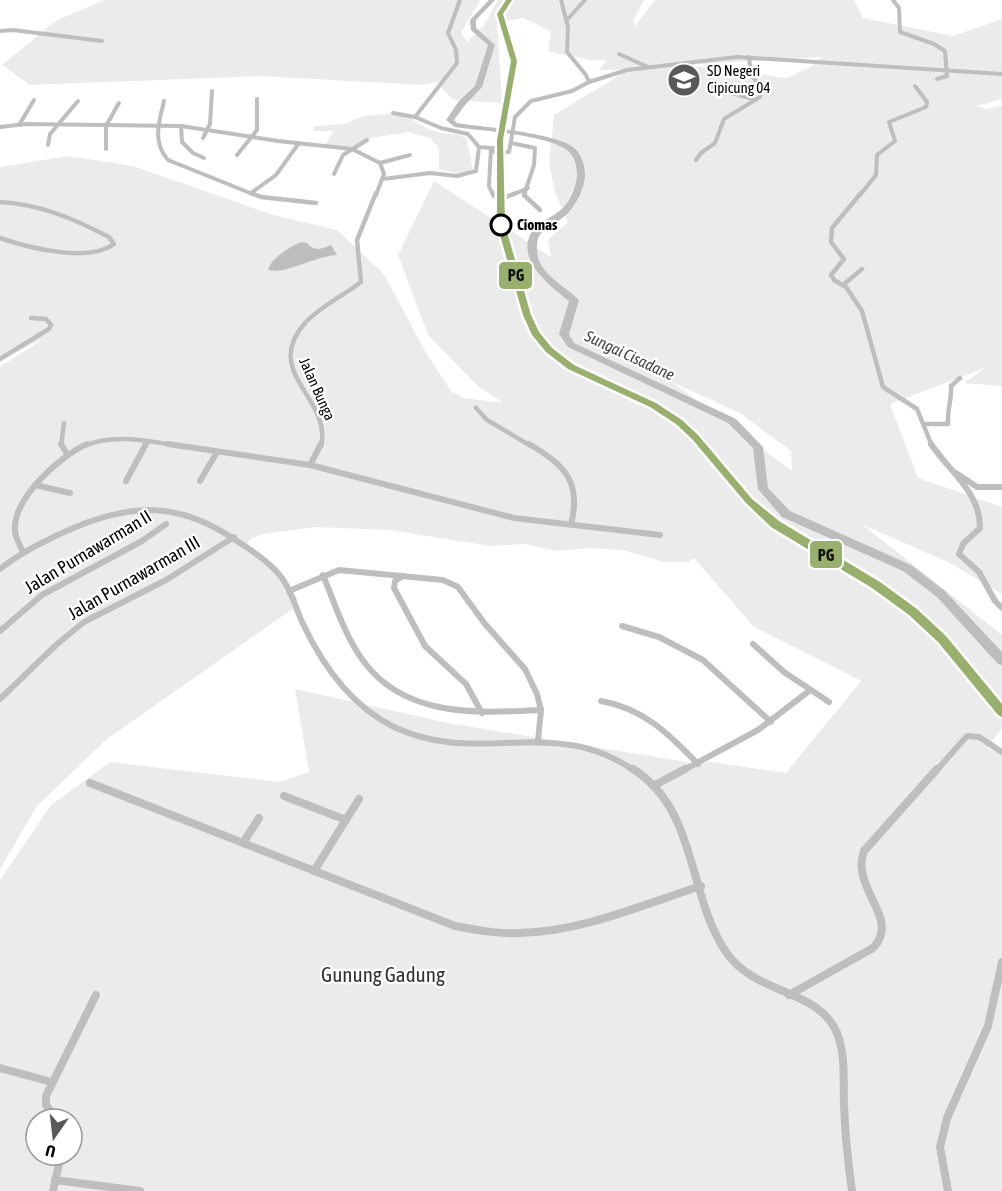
<svg xmlns="http://www.w3.org/2000/svg" width="1002" height="1191" font-family="'Asap Condensed',sans-serif">
<rect width="100%" height="100%" fill="#fff"/>
<g fill="#ebebeb" fill-rule="evenodd">
<path d="M105,0H480L461,33L467,42L484,25L498,0H644L633,21L635,26L655,0H854L863,18L953,36L1002,19V99L976,106L986,109L1002,106V386L964,383L987,367L890,404L918,478L1002,507V594L950,563L863,525L1002,635V728L987,748L1002,754V1191H0V880L51,805L110,762L280,782L309,772L295,689L448,723L698,764L710,762L786,773L861,681L754,627L694,558L688,562H664L623,550L591,548L556,551L524,544L490,546L390,530L315,527L262,534L249,540L248,545L278,569L297,598V603L291,610L107,739L37,806L0,869V367L43,339L0,360V167L68,156L133,166L273,215L337,230L384,274L425,351L451,391L463,398L503,403L478,386L428,335L398,255L434,181L551,257L548,240L568,222L555,192L549,163L554,115L630,69L599,70L607,60H589L548,51L551,31L523,18L497,23L502,103L453,100L441,87L446,80L422,85L261,76L30,85L2,65L57,20ZM821,57L812,66L787,78L685,65ZM672,382L740,413L791,451L792,471ZM36,1119H72V1155H36Z"/>
<path d="M386,114L407,116L426,128L442,133L460,135L467,139L473,170L459,174L439,169V148L430,138L408,132L371,138L352,149L324,146L334,131H314V126L344,124L364,116Z"/>
</g>
<path fill="#bdbdbd" d="M301,242L307,243C315,252 321,249 331,245L337,255C315,256 285,275 268,270C271,258 290,247 301,242Z"/>
<g fill="none" stroke-linecap="round" stroke-linejoin="round">
<path fill="#bdbdbd" fill-rule="evenodd" d="M489,0H495L476,20V28L495,45L482,87L465,105L454,120L457,123C484,127 554,133 573,147C582,154 585,166 585,176C584,189 577,203 568,213C552,229 532,227 538,257C543,276 566,287 579,300L569,334L574,343L736,419L763,447L768,488L790,511L911,565L945,591L1002,652V665L998,664L937,597L903,571L782,517L758,489L753,448L728,423L568,347L559,334L569,301C550,286 513,258 533,230C541,220 554,217 563,208C571,200 576,187 577,175C577,166 575,156 567,150C546,135 483,131 455,127L446,120L459,101L475,86L488,45L471,30L470,20Z"/>
<g stroke="#bebebe" stroke-width="4">
<path d="M561,0L568,27L567,52L586,75L589,82"/>
<path d="M893,0L899,8L900,32L934,44L945,51L947,76L937,79"/>
<path d="M566,21L585,0"/>
<path d="M0,31L13,30L102,41"/>
<path d="M619,54L648,67"/>
<path d="M708,86L756,100"/>
<path d="M164,101C159,122 152,142 168,160L255,195"/>
<path d="M393,113L415,117"/>
<path d="M19,125L34,100"/>
<path d="M181,126L182,142L193,153L204,158"/>
<path d="M0,127L26,124L181,126L278,141L352,149L380,163L384,174L376,195"/>
<path d="M203,138L210,124L212,91"/>
<path d="M511,143L535,148L534,165L524,195"/>
<path d="M48,145L50,134L78,101"/>
<path d="M479,147L491,148L489,186L493,195"/>
<path d="M491,148H495L494,152H509L515,117L531,101L572,91L589,82L627,70L737,57L1002,74"/>
<path d="M106,149V126L119,103"/>
<path d="M237,155L257,130V99"/>
<path d="M696,160L701,153L715,143L724,119L760,97L761,87L751,75L749,57"/>
<path d="M380,163L410,155"/>
<path d="M334,174L343,155L367,140"/>
<path d="M383,179L430,173L457,176L476,171L479,147L468,134L441,128L415,117L457,63L456,50L448,33L460,0"/>
<path d="M251,193L276,175L299,143"/>
<path d="M512,195L528,188"/>
<path d="M860,195L876,175L877,155L895,141L889,122L926,107L927,102L915,86"/>
</g>
<g stroke="#bebebe" stroke-width="4.5">
<path d="M251,193L261,197L316,203"/>
<path d="M493,193L494,196L506,197L516,193"/>
<path d="M525,193L524,195L540,210"/>
<path d="M861,193L832,228L831,242L844,259L831,275L834,280L846,287L862,311L883,387L917,409L932,446"/>
<path d="M0,202C40,204 74,219 109,237L114,244C88,263 29,248 0,238"/>
<path d="M843,285L862,269"/>
<path d="M0,359L49,329L51,325L46,319L31,318"/>
<path d="M476,408L487,420L531,446"/>
<path d="M925,424H948C947,410 952,399 951,386L960,378"/>
<path d="M61,446L64,423"/>
<path d="M84,446C114,433 148,441 179,446"/>
<path d="M146,446L148,441"/>
<path d="M321,446C333,399 261,373 305,323C321,306 343,296 361,282L357,240L376,193"/>
</g>
<g stroke="#bebebe" stroke-width="6">
<path d="M61,444L67,454"/>
<path d="M168,444L310,465L321,444"/>
<path d="M529,444C564,464 582,482 571,524"/>
<path d="M931,444C949,471 981,493 980,528L963,544L959,554L979,572L995,601L1002,608"/>
<path d="M310,465L514,518L660,535"/>
<path d="M956,473L977,487H1002"/>
<path d="M126,481L146,444"/>
<path d="M200,481L217,452"/>
<path d="M35,485L70,493"/>
<path d="M23,552C20,545 15,538 15,530C13,498 60,456 87,444"/>
<path d="M0,569C21,552 46,540 71,529C134,502 180,502 237,541C253,551 271,563 282,578C292,592 296,609 303,624C323,666 351,706 394,727C461,758 512,734 577,746C598,750 617,759 635,771"/>
<path d="M323,575C335,604 345,637 364,662C406,718 478,713 541,710"/>
<path d="M403,576L395,581L394,588L425,646L466,684L482,713"/>
<path d="M289,591L339,570L443,580L458,587L485,624L525,669L537,694L541,710L538,741"/>
<path d="M622,626L659,637L703,660L771,722"/>
<path d="M0,631L42,595L142,541L166,524"/>
<path d="M753,644L784,672L829,702"/>
<path d="M0,699L56,645L84,622L166,580L234,537"/>
<path d="M601,701C643,708 669,734 698,764"/>
<path d="M682,771L758,730L809,691"/>
<path d="M936,771L967,736L979,737L1002,752"/>
</g>
<g stroke="#bebebe" stroke-width="8">
<path d="M633,769C698,810 687,895 726,952C756,996 818,988 837,1033C846,1055 843,1082 844,1105C845,1134 848,1162 852,1191"/>
<path d="M90,783L455,926C476,930 497,934 519,933C581,932 642,905 701,886"/>
<path d="M655,785L685,769"/>
<path d="M284,796L346,820"/>
<path d="M243,843L259,818"/>
<path d="M314,871L359,799"/>
<path d="M789,995L873,948C902,919 850,889 864,851L937,769"/>
<path d="M0,1068L52,1082"/>
<path d="M56,1119L46,1105V1096L96,995"/>
<path d="M55,1180L140,1191"/>
<path d="M53,1191L61,1155"/>
<path d="M948,1191L940,1147L947,1118L988,1026L1002,962"/>
</g>
<defs>
<path id="rail-1" d="M506,0H512L503,14L517,61L503,140L505,225L531,315L539,332L552,348L574,365L656,403L682,420L698,435L752,499L779,521L880,582L917,609L946,636L1002,704V717L998,715L938,642L909,615L872,588L771,527L746,503L692,439L676,424L650,407L568,369L546,352L532,335L523,315L497,225V140L511,61L497,14Z"/>
</defs>
<use href="#rail-1" stroke="#fff" stroke-width="5"/>
<use href="#rail-1" fill="#98af6e" fill-rule="evenodd"/>
</g>
<defs>
<symbol id="school-disc" viewBox="-11 -11 22 22"><circle r="9.5" fill="#595959" stroke="#fff"/><path d="M0-5L7-2L0 1L-7-2ZM-4 1L0 2.5L4 1V4Q0 6-4 4Z" fill="#fff"/></symbol>
</defs>
<g fill-rule="evenodd">
<use href="#school-disc" x="665" y="61" width="38" height="38"/>
</g>
<circle fill="#fff" stroke="#000" stroke-width="3" cx="501" cy="225" r="10"/>
<g text-anchor="middle" stroke-width="4.5" stroke-linejoin="round" paint-order="stroke">
<g font-size="15" fill="#000" stroke="#fff" text-anchor="start">
<text x="707" y="76">SD Negeri<tspan x="707" dy="17">Cipicung 04</tspan></text>
</g>
<g font-size="15" font-weight="bold" fill="#000" stroke="#fff" text-anchor="start">
<text x="517" y="230">Ciomas</text>
</g>
<g font-size="15" fill="#000" stroke="#fff">
<text transform="translate(317 389) rotate(66)" y="5">Jalan Bunga</text>
</g>
<g font-size="16" font-style="italic" fill="#424242" stroke="#fff">
<text transform="translate(630 355) rotate(25)" y="6">Sungai Cisadane</text>
</g>
<g font-size="18" fill="#000" stroke="#fff">
<text transform="translate(88 552) rotate(-31)" y="6">Jalan Purnawarman II</text>
<text transform="translate(134 578) rotate(-30)" y="6">Jalan Purnawarman III</text>
</g>
<g font-size="21" fill="#313131" stroke="#fff">
<text x="383" y="982">Gunung Gadung</text>
</g>
</g>
<g stroke="#fff" stroke-width="2">
<rect x="498" y="261" width="35" height="29" rx="6" fill="#98af6e"/>
<rect x="809" y="540" width="34" height="29" rx="6" fill="#98af6e"/>
</g>
<g font-size="16" text-anchor="middle" font-weight="bold" fill="#111">
<text x="516" y="281">PG</text>
<text x="826" y="561">PG</text>
</g>
<g transform="translate(54 1137) rotate(194)"><circle r="28" fill="#ffffff" stroke="#999999" stroke-width="1.5"/>
<path d="M0-4.5L10 22L0 15L-10 22Z" fill="#595959"/>
<text y="-9" font-size="16" font-weight="bold" text-anchor="middle" fill="#000000">U</text>
</g>
</svg>
